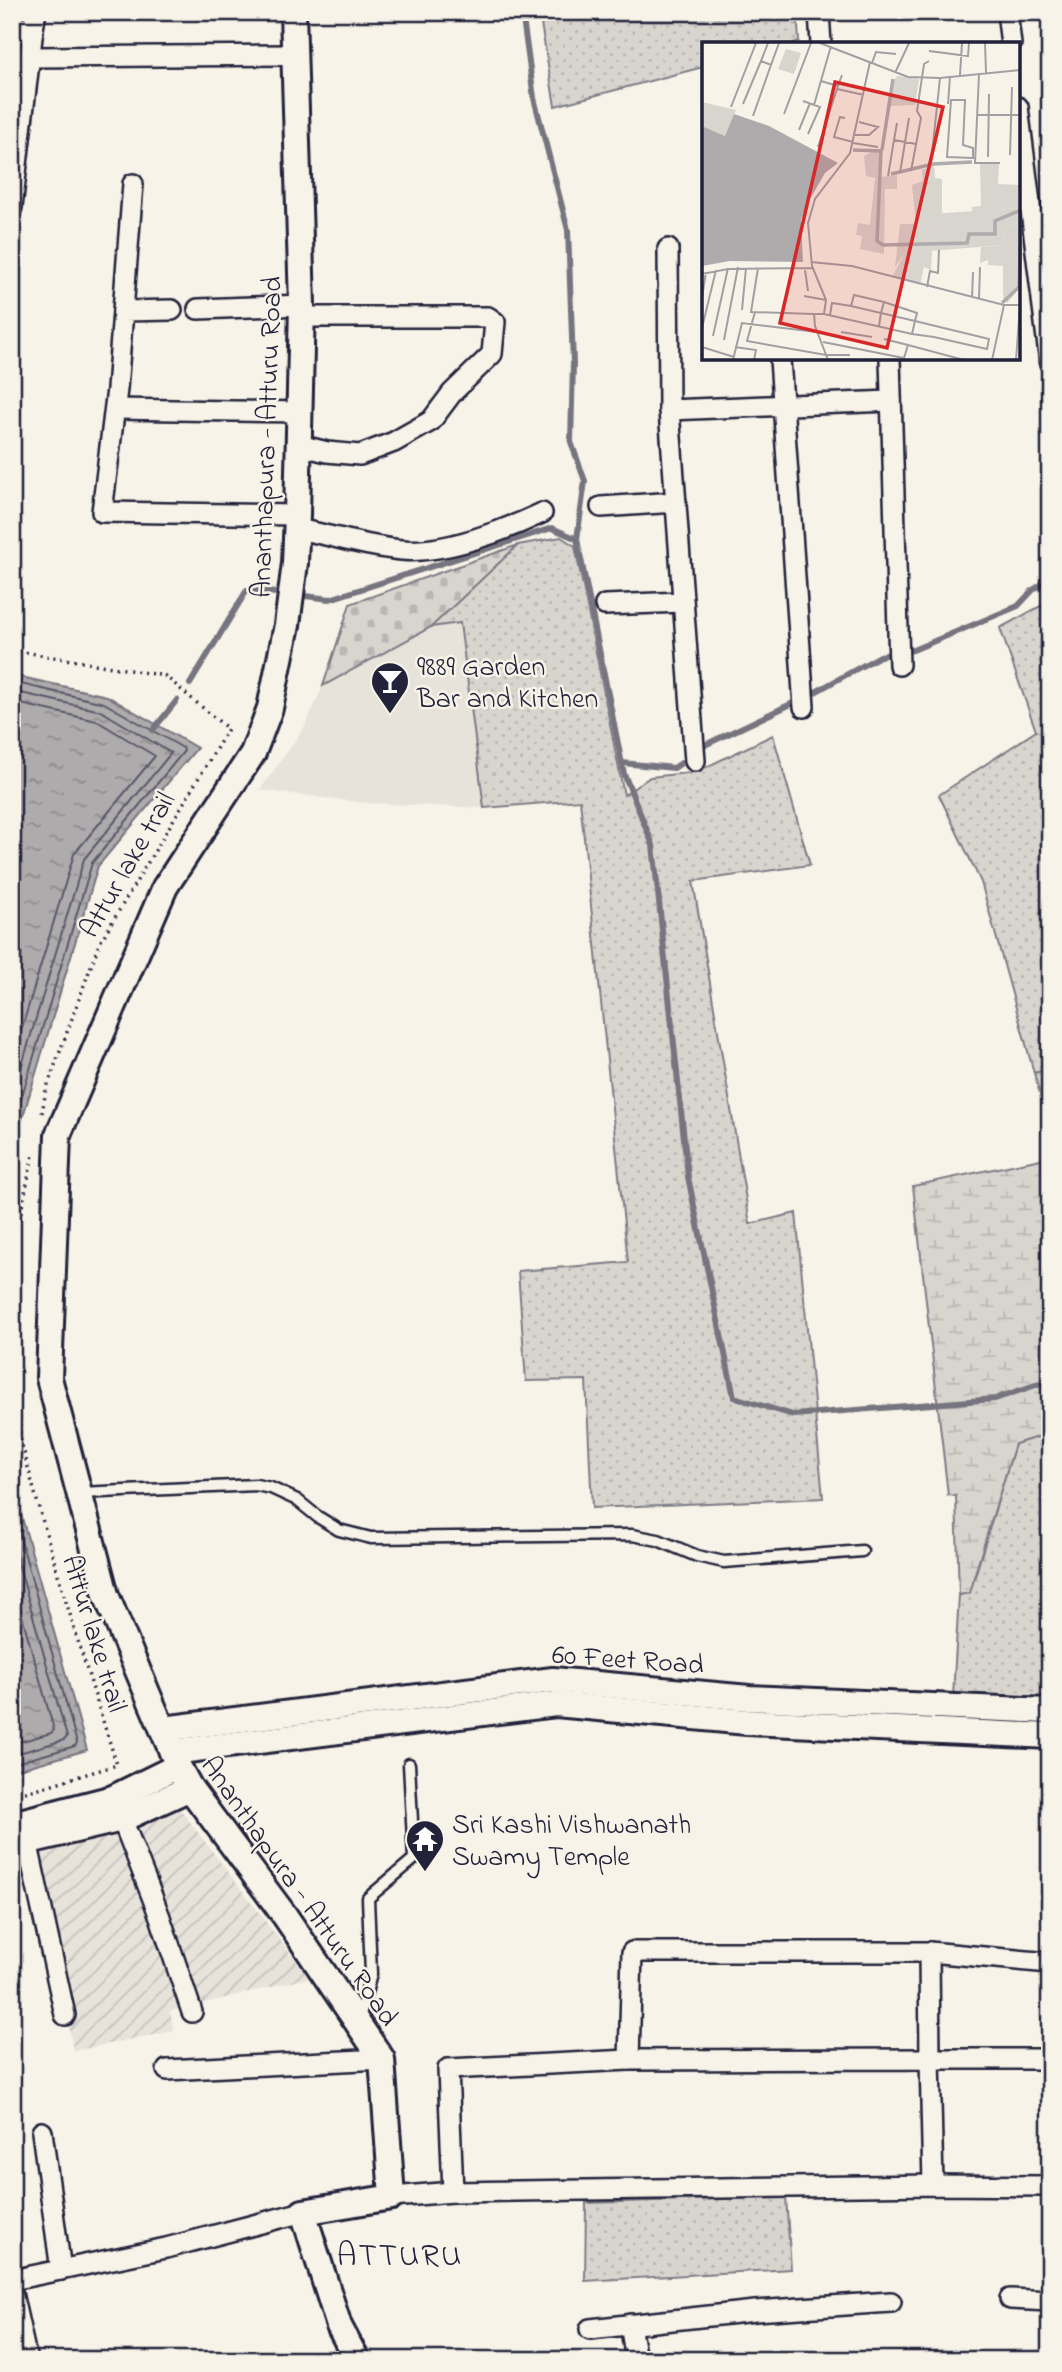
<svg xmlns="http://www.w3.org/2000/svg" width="1062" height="2372" font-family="'Indie Flower',sans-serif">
<defs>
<pattern id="industrial-furrows" width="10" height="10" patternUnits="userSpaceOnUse" patternTransform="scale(1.75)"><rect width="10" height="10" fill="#e7e3db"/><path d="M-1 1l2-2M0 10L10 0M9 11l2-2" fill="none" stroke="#c6c2bd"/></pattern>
<pattern id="grass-dots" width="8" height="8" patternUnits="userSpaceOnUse" patternTransform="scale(1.75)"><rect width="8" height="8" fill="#d8d5cf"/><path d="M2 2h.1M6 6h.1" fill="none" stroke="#b9b7b3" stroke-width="1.8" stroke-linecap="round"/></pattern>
<pattern id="wetland-marsh" width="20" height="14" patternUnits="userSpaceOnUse" patternTransform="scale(1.75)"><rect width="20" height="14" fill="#d8d5cf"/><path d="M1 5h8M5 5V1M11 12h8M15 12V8" fill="none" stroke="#b9b7b3"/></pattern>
<pattern id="cemetery-stones" width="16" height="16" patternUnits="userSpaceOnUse" patternTransform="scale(1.75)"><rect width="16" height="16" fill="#d8d5cf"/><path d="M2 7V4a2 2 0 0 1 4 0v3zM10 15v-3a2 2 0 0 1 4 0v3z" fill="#b9b7b3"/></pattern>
<pattern id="water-ripples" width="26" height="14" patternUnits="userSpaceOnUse" patternTransform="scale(1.75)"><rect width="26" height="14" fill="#aeabad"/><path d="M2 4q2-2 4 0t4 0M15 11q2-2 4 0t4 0" fill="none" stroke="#8d8b8e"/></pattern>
</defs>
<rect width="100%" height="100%" fill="#f7f3e8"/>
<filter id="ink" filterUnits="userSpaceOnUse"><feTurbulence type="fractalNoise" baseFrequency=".0143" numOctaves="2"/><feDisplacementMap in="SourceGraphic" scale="14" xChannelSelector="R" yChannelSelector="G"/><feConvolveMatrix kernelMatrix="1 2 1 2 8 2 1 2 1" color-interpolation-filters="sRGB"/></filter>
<g filter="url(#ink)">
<path fill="#e7e3db" d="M460,622L484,808L365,803L260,790L304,728L323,686L431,627Z"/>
<path fill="url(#industrial-furrows)" d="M180,1809L309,1978L170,2011L174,2031L73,2051L41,1854Z"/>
<g fill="url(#grass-dots)" stroke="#7d7c85" stroke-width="2">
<path d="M539,12H797L799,41L791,44H703V67L555,106Z"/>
<path d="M561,537L575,546L624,795L650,777L696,772L773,735L810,865L693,881L750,1224L796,1213L823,1498L592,1508L586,1380L526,1381L518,1271L628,1262L580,800L484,808L460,623L431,627L518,545Z"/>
<path d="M1050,601V1069L1034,1073L981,882L939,795L1036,731L1000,628Z"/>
<path d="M1050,1433V1701L953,1696L959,1595L970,1593L1015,1444Z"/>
<path d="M786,2197L791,2269L585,2281L586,2203Z"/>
</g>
<g fill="url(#wetland-marsh)" stroke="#7d7c85" stroke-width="2">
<path d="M1050,1069V1130L1034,1073Z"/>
<path d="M1050,1157V1433L1015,1444L969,1593L959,1595L956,1496L948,1495L913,1186Z"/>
</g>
<path fill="url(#cemetery-stones)" stroke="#7d7c85" stroke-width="2" d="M518,545L431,627L323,686L350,604Z"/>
<g fill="url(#water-ripples)" stroke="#76747f" stroke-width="2">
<path d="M12,675L107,696L197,748L98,866L12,1153Z"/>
<path d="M12,1482L87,1750L12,1771Z"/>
</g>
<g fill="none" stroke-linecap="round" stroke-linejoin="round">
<g stroke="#5a5969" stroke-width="2">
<path d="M12,682L104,703L183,748L184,751L92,863L12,1129"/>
<path d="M12,691L101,711L171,753L84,859L12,1098"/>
<path d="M12,702L97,721L155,756L74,854L12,1061"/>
<path d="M12,1508L77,1743L75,1746L12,1764"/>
<path d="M12,1541L67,1737L64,1740L12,1755"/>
<path d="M12,1580L54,1730L51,1733L12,1744"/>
</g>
<g stroke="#76747f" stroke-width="6">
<path d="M522,12L534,98L568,230L573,363L571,442L585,481L577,539"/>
<path d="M297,595L330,599L552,528L577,539L624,774L653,845L688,1177L734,1397L793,1415L995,1399L1050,1380"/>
<path d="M190,684L247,590L286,594"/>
<path d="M153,730L177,700"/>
<path d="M698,750L707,744L810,695L880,656L913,650L1018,606L1033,590L1050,579"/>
<path d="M622,763L674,768L690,757"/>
</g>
<defs>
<g id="service">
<path d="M80,1493L256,1485L271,1488L297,1500L318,1517L339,1530L371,1538L632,1535L658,1540L697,1556L724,1562L862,1551"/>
<path d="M359,2019L371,1974L368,1898L414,1859L409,1764"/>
</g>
<g id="minor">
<path d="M819,12L821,44"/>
<path d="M1007,12L1011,44"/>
<path d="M12,27L33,29L36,12"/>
<path d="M30,57L294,55"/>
<path d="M1018,107L1050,363"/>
<path d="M12,207L33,29"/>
<path d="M668,249L669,410L891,401"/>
<path d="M198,309L302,305"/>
<path d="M172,310L123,311L117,389L102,512L297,515"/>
<path d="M123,311L133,184"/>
<path d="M780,359L804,707"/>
<path d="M890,359L899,665"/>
<path d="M115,409L300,412"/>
<path d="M669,410L695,761"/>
<path d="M299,445L327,452L360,455L394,442L431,421L452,393L492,354L495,322L488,317H302"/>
<path d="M601,507L676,502"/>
<path d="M296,529C332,535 366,547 402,550C443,554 506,530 542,513"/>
<path d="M605,605L683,602"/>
<path d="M122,1819L160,1917L192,2012"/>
<path d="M27,1841L65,2015"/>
<path d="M929,1952L930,2059H1050"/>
<path d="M629,2060L632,1952H929L1050,1963"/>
<path d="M167,2070L382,2059"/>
<path d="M42,2132L61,2270"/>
<path d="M453,2192L448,2069L629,2060L930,2059L933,2185"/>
<path d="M392,2197L453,2192L933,2185L1050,2186"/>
<path d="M12,2280L166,2248L303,2212"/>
<path d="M12,2293L27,2360"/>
<path d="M1010,2299L1050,2301"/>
<path d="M630,2324L636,2360"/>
<path d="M590,2329L755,2311L891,2302"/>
</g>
<g id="tertiary">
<path d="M293,12L302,305L297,515L295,563L287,625L270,708L253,753L165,887L58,1135L49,1378L106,1595L178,1766L190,1788L285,1916L382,2059L392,2197L303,2212L339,2326L357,2360"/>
<path d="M163,1729L553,1680L749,1698L1050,1711"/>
<path d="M172,1752L556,1704L747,1722L1050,1736"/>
<path d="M12,1824L113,1798L178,1766"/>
<path d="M12,1845L122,1819L190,1788"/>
</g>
</defs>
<use href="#service" stroke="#22223b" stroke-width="15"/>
<use href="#minor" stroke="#22223b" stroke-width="24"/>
<use href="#tertiary" stroke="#22223b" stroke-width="30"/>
<g stroke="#22223b" stroke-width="3.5" stroke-dasharray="2 5" stroke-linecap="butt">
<path d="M12,650L165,676L228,729L99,944L46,1090L42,1113"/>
<path d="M12,1254L33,1155"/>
<path d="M12,1405C42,1527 79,1646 117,1765L12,1796"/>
</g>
<use href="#service" stroke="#f7f3e8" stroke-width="10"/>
<use href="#minor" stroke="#f7f3e8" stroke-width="19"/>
<use href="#tertiary" stroke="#f7f3e8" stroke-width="24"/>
</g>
</g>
<defs>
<symbol id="bar-pin" viewBox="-11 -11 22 30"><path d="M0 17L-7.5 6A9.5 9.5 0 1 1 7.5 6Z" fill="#22223b" stroke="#f7f3e8"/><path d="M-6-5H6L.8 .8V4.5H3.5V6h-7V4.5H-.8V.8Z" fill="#fff"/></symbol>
<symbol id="temple-pin" viewBox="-11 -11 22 30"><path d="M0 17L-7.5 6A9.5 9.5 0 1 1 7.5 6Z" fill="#22223b" stroke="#f7f3e8"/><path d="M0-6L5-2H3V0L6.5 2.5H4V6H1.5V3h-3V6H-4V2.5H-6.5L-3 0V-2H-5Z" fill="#fff"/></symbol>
</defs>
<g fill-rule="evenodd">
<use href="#bar-pin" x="368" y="659" width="44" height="60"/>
<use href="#temple-pin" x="403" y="1817" width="44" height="60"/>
</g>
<g text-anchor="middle" stroke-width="5" stroke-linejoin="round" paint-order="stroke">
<g font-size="28" fill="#22223b" stroke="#f7f3e8">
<text transform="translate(265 437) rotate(-88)" y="10">Ananthapura - Atturu Road</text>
<text transform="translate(126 864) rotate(-60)" y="10">Attur lake trail</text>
<text transform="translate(96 1633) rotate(73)" y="10">Attur lake trail</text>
<text transform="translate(628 1658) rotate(4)" y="10">60 Feet Road</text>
<text transform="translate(301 1890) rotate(55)" y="10">Ananthapura - Atturu Road</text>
</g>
<g font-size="28" fill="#22223b" stroke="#f7f3e8" text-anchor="start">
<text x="417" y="675">9889 Garden<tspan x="417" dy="32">Bar and Kitchen</tspan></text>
<text x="452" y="1833">Sri Kashi Vishwanath<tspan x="452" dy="32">Swamy Temple</tspan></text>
</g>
<g font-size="32" letter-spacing="2" fill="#22223b" stroke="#f7f3e8">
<text x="400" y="2265">ATTURU</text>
</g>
</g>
<g transform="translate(702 42)">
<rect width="318" height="318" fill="#f7f3e8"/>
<path d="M84,7L99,11L92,32L76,27ZM195,34L217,37L213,63L187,64L188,44ZM0,60L34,68L23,94L0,84ZM173,108L179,109L178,135L195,133V147H183L182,212L158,207L160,194L154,193L156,181L168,183L173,136L164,134L162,114ZM278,122H297L296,142L318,143V166L270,170V165L279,164ZM232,124L233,136L240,137V173H213L210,143L221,139L220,128ZM302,183L318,184V246L305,261L301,256V224L286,223V218L278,221L279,205L301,203ZM230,208L229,228L222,225L218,243L190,235L203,211Z" fill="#d8d5cf"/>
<path d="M318,166V184L302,183L301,203L203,211L193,225L198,182H213V173Z" fill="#d8d5cf"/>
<path d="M32,72L67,84L136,121L123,131L104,164L99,178L101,220L28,219L0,224V84L23,94Z" fill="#aeabad"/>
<path fill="none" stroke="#aeabad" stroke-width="3.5" d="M151,108L179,109L175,199L181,203L265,201L267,192H293V179L319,168M180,108L191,37M189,132L231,122L270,120M300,261L317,245L319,194"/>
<path fill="none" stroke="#a29fa3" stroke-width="2" d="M66,1L59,19L69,23L77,1M118,1L206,35L238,36L319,28M283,1L284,31M227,9L266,14L267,1M170,21L174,10L194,12M193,31L207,1M277,32L273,121H298M258,33L260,1M119,39L136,44L140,33M135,47L162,53M249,58H263L261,103L271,106V116L245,115ZM101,59L118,65L106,92M41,62L59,19M246,62L248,35M112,63L129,4M29,65L54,1M82,72L109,1M276,73H319M51,74L69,23M143,76L138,75L132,95L151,100M195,81L192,98L214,102M97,88L108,61M153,93H167L176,85L157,80M151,101L176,105M116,105L136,44M308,113L310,45M286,115L287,52M229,121L238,36M209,129L219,76L215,69L222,22L227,19M198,131L207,76M186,134L192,98M109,220L150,224L302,263M56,226L49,270L112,272M103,228L106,249M0,232L26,227L111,226M225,245L228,229L236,231L237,208M102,254L124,258M0,256L4,230M270,256L271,230M277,257L278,225M149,264L152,253L182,260L179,271L213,279L215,271L182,260M40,268L44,226M53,270L45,299L124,313H148M122,272L210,292L232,295L285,307L287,297L213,279L210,292M128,273L130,261L149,264L179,271L177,284M0,286L14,228M139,290L170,295M11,294L26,226M182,297L206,303M22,298L36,225M121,300L202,316L206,303L262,318M0,305L32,315M33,305L54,308L52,318M31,318L40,281L115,290M126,318L113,284L112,272H122L124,258L110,224L106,181L113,157L148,111L168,20M290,318L302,263H319M314,318L318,263"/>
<path fill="#d62828" fill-opacity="0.15" stroke="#d62828" stroke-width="3.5" d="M133,40L241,65L185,306L78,281Z"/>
<rect width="318" height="318" fill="none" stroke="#22223b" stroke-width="3.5"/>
</g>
<rect width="1062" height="2372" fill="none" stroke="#f7f3e8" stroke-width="42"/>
<rect x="21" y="21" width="1020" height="2330" fill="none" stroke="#22223b" stroke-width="2.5" filter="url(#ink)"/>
</svg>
